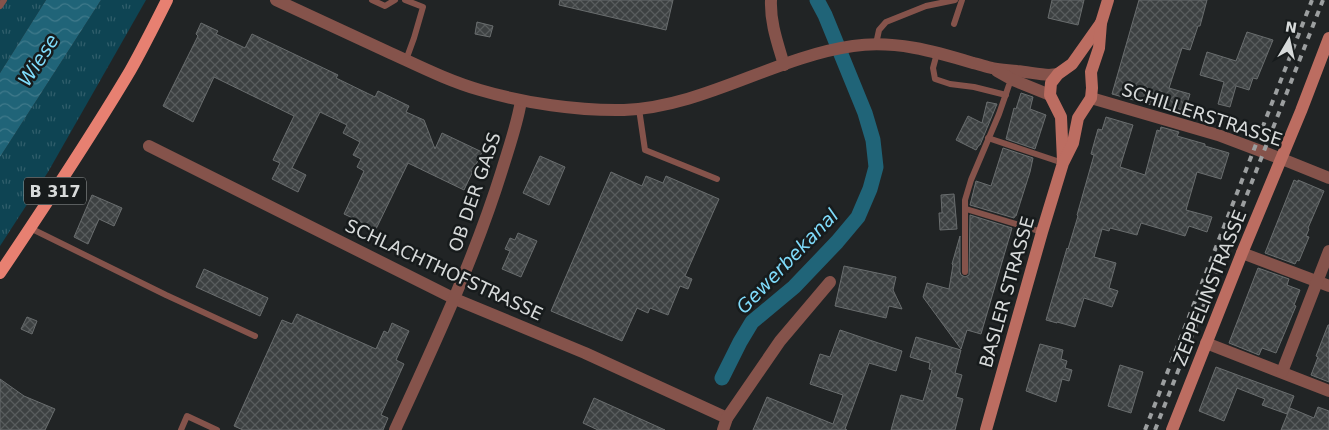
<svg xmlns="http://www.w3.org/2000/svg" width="1329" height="430" font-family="'DejaVu Sans',sans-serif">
<defs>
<pattern id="grass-tufts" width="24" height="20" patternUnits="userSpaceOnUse" patternTransform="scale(1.25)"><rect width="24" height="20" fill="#0e4453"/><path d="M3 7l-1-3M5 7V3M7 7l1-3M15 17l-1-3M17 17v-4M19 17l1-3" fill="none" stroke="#305e6b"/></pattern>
<pattern id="water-waves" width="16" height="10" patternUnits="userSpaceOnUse" patternTransform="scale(1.25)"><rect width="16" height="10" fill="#206478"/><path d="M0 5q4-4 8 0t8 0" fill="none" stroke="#407a8b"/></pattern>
<pattern id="building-cross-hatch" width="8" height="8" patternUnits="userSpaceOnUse" patternTransform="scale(1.25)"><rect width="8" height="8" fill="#3d4142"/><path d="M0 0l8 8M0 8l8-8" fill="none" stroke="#585c5d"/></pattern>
</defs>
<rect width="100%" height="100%" fill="#212425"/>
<g fill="url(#grass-tufts)">
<path d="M0,0H46L0,73Z"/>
<path d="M101,0H146L48,172L0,246V157Z"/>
</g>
<path fill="url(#water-waves)" d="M46,0H101L0,157V73Z"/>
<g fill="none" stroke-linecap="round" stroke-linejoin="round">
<path stroke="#206478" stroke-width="15" d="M722,378L740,342L752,322L794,287L837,242L858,217L870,189L876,167L873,140L865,113L825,15L817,0"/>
</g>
<g fill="url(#building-cross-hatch)" stroke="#696d6e">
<path d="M560,0H673L666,30L559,5Z"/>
<path d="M1052,0H1084L1078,25L1048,18Z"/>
<path d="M1139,0H1207L1200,26H1198L1190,50L1182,48L1169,88L1190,94L1183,116L1165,111L1166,109L1112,94Z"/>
<path d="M477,22L493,26L490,37L475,34Z"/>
<path d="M201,23L218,31L216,34L245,48L252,34L338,75L336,78L375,97L378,91L409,106L406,112L424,120L435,149L442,133L482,152L464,190L408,163L376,229L344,214L364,171L357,167L361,159L353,155L360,142L343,133L347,125L320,112L292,168L306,175L298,192L272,179L280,163L273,160L294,116L214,77L193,122L163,106L198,36L196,34Z"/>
<path d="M1247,32L1273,40L1257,79L1253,78L1249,90L1236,86L1230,107L1218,104L1224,82L1200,75L1207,52L1236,61Z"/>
<path d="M1021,93L1033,97L1030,109L1046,115L1035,149L1006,139L1014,108L1016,109Z"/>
<path d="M987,102L997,104L980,145H979L976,150L956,140L968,116L982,123Z"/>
<path d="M1106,117L1133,125L1120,167L1145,175L1157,130L1160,131L1161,127L1179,132L1177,136L1205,144V146L1229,153L1221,179L1197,172L1186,210L1212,217L1207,232L1189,226L1185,236L1141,223L1137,235L1110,228L1109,231L1102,229L1094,257L1116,263L1109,288L1118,291L1112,307L1084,298L1075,327L1057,322V323L1046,320L1067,248L1068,249L1078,216L1077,215L1094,155L1091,154L1098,129L1102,130Z"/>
<path d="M1003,148L1033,158L1030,172L1016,216H1015L1014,218L970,205L976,181L991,186Z"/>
<path d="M540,156L565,167L549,205L523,193Z"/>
<path d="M611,172L642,186L646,176L663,183L666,176L719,199L685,276L692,279L688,289L680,286L668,315L650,308L648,313L637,308L622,341L551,311Z"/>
<path d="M1294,180L1298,182V180L1324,191L1308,228L1309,229L1306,236L1309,237L1299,261L1297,260L1295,264L1265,253Z"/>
<path d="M954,194L957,229L940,230L939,213H942L941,195Z"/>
<path d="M92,195L122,208L114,226L99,219L88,244L74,237Z"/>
<path d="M970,215L1012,228L981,334L967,330L961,349L923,297L927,283L949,289L953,265L952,264L960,236V272L961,275L965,277L969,275Z"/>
<path d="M518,233L537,241L521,277L502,269L510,251L505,249L510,238L515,240Z"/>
<path d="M844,266L896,277L893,290L902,309L889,306L886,318L835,306Z"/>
<path d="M1258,268L1289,279L1287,285L1300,290L1294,305L1296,306L1276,353L1262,348L1259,355L1229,343Z"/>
<path d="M204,269L268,298L260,316L196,287Z"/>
<path d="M297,314L376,349L384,331L388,333L392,323L409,331L396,360L404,364L381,415L388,418L383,430H243L234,426L282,320L292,324Z"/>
<path d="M27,317L37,321L32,334L21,329Z"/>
<path d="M1328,325H1329V382L1311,375L1318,357L1316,356Z"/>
<path d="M840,330L902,351L896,371L869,363L845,429L847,430H753L767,397L833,424L843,395L810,384L820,354L830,357Z"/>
<path d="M916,337L961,350L955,373L962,375L956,397L963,399L955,430H891L901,395L923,401L932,370L929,369L930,363L910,357Z"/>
<path d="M1040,344L1063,350L1061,359L1067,361L1065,368L1072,370L1069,381L1062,379L1056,402L1026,391Z"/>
<path d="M1120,365L1143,372L1131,413L1108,406Z"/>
<path d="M1216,367L1294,396L1287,414L1262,405L1265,399L1237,388L1224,421L1199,411Z"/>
<path d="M0,379L24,396L55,409L45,430H0Z"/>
<path d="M594,398L665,430H598L583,423Z"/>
<path d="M1318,407L1329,411V430H1281L1290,408L1314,418Z"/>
</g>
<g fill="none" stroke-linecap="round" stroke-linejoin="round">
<g stroke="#85534b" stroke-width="6">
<path d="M372,0L385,6L395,0"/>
<path d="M405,0L423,7L414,38L406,60"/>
<path d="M0,6L4,0"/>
<path d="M954,24L962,0"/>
<path d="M876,44L879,30L886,22L926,6L955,0"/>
<path d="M937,53L933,68L935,79L950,84L974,87L1006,95"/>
<path d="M639,109L645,150L717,179"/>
<path d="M988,138L1063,163"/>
<path d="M966,209L1042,232"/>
<path d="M30,228L166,295L255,336"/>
<path d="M965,272V200L971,180L999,114L1009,85L1013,80"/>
<path d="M181,430L187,416L217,430"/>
</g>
<g stroke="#85534b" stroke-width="12">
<path d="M771,0C770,23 778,44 784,65"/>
<path d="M1091,98L1218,135L1282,159L1329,178"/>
<path d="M149,146L455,299L585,353L727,418"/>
<path d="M1242,253L1329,286"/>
<path d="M1206,343L1329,391"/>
<path d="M1282,372L1329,251"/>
<path d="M395,430C434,345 474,260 502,170C509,147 517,125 521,101"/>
<path d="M723,430L727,418L780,341L830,282"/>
</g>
<g stroke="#85534b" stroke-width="12">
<path d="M276,0C313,17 350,34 386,51C417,65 448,81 480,90C524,103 578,111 624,110C704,107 775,57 853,46C894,40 934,51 973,63C979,64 986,67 992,68C1000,70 1009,70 1017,71C1027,72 1038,74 1049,75L1058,74"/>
<path d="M997,71L1013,80L1050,95"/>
</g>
<g stroke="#bc6d61" stroke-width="12">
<path d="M1063,161L1061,117L1050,95L1051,83L1058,74L1072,64L1101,23"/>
<path d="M986,430L1042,232L1063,163L1073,143L1078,118L1091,98L1092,88L1091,72L1099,48L1101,23L1108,0"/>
<path d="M1172,430L1242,253L1301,111L1329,38"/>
</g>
<path stroke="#e78071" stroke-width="12" d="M0,273C45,206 89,140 130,71C143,48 155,24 167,0"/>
<g stroke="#9c9fa0" stroke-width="4" stroke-dasharray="6 6" stroke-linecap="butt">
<path d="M1145,430L1312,0"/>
<path d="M1155,430L1323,0"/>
</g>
</g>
<g text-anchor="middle" stroke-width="5" stroke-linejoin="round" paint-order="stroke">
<rect fill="#171b1c" stroke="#9da1a1" stroke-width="1" x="24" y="177.5" width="62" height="27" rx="4"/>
<g font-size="16" font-weight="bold" fill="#d7dada">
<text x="55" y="197">B 317</text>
</g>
<g font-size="18" fill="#d7dada" stroke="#171b1c">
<text transform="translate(1202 115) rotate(18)" y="6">SCHILLERSTRASSE</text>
<text transform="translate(475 192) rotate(-71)" y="6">OB DER GASS</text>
<text transform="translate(444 270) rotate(25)" y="6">SCHLACHTHOFSTRASSE</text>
<text transform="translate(1210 288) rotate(-68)" y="6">ZEPPELINSTRASSE</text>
<text transform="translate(1007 292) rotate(-74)" y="6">BASLER STRASSE</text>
</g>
<g font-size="19" font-style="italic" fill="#7fdbfa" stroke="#171b1c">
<text transform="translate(38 60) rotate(-57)" y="7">Wiese</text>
<text transform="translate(787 261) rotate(-46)" y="7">Gewerbekanal</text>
</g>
</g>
<g transform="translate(1289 40) rotate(9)" stroke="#171b1c" stroke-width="4" paint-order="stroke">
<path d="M0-4L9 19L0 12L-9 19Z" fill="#d7dada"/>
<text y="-8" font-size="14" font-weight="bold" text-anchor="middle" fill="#d7dada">N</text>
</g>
</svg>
